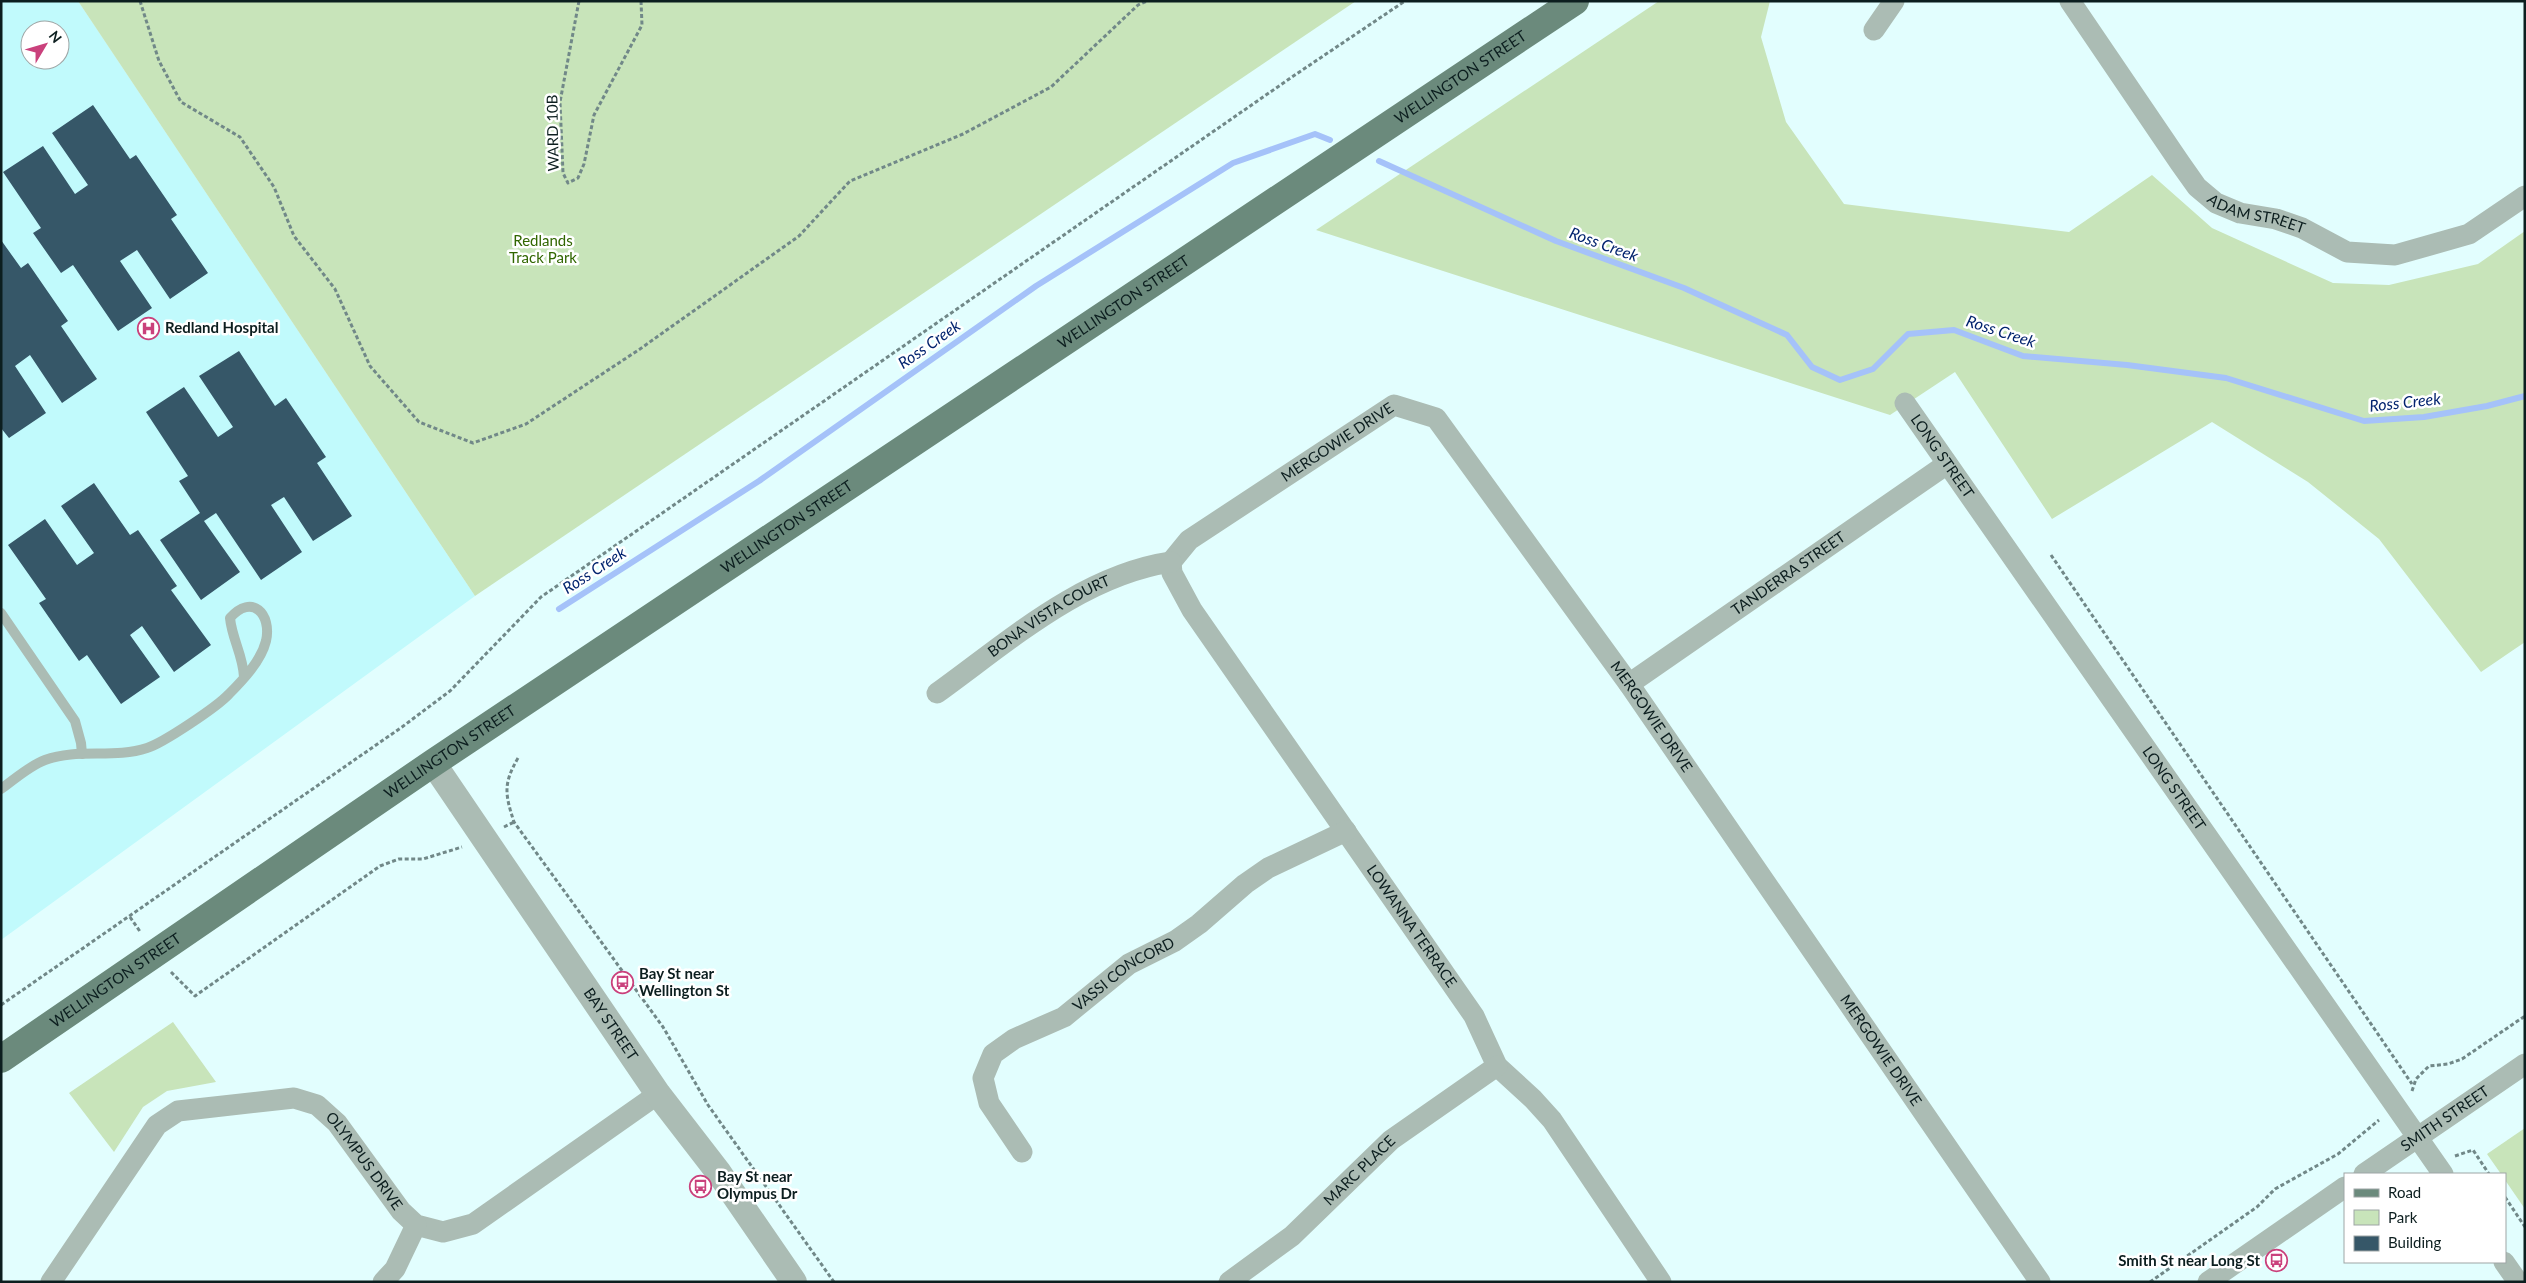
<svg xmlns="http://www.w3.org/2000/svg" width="2526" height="1283" font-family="Lato,sans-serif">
<rect width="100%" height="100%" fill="#e2fefe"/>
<path fill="#c1fafc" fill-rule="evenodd" d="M1,1H78L475,596L1,940ZM30,30H60V60H30Z"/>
<g fill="#c8e4ba">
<path d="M78,1H1356L475,596Z"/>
<path d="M1659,1H1770L1761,37L1786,122L1844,204L2069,232L2152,175L2212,228L2333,283L2389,285L2478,264L2525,231V642L2481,672L2379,539L2308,482L2212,422L2052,519L1955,372L1890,415L1316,230Z"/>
<path d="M173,1022L216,1082L167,1091L143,1107L114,1152L69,1093Z"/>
<path d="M2525,1128V1209L2505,1180V1174H2501L2487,1154Z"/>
</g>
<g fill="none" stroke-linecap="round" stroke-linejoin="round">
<g stroke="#a5c2f9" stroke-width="6">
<path d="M1379,161L1556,241L1684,288L1787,335L1812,367L1840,380L1873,369L1908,334L1954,330L2023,356L2127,365L2226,378L2364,421L2424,417L2487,406L2525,396"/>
<path d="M559,609L759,481L1036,286L1233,163L1315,134L1330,140"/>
</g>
</g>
<g fill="#365768">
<path d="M93,105L130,159L136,155L177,215L171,219L208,273L170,299L137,250L120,261L152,308L118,331L73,265L61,273L33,233L41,228L3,172L43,146L75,194L88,185L52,133Z"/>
<path d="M1,240L21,268L28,263L68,321L61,326L97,379L62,403L30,355L15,366L46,413L9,438L1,428Z"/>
<path d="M239,351L275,406L286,398L326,457L317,463L352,516L313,541L284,497L271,505L302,552L261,580L216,513L204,521L240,572L201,600L160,540L200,513L179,481L188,476L146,412L184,387L218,437L233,427L199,376Z"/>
<path d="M94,483L130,535L138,530L177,586L171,590L211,645L174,672L142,626L130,635L160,677L121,704L87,655L79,661L39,603L46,599L8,545L45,519L77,565L94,553L61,506Z"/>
</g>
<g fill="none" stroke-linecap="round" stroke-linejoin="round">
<g stroke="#718888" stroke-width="3" stroke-dasharray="4 2.5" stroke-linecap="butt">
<path d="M140,1L159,61L181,102L240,137L274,187L294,236L335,289L370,366L419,422L473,443L526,424L640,349L799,236L850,181L963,134L1051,87L1138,5L1147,1"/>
<path d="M579,1L560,102L563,173L568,183L578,178L584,164L594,115L642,25L641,1"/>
<path d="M2051,555L2412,1084"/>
<path d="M518,758C503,784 505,794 514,822L663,1027L708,1105L834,1282"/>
<path d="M504,827L514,822"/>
<path d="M130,917L141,933"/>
<path d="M171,972L195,996L380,866L399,859H423L462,847"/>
<path d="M1,1005L402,727L450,691L541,597L1292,77L1405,1"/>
<path d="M2412,1091L2416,1079L2429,1066L2448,1064L2462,1059L2525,1016"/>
<path d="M2455,1156L2473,1150L2489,1174"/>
<path d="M2505,1197L2525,1227"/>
<path d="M2150,1282L2257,1207L2275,1189L2338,1154L2379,1120"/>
</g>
<g stroke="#abbcb4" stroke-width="10">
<path d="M1,613L75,721L81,743L82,754"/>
<path d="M1,789C15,779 29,766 45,760C78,748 114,759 147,748C163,743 217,707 229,694C243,680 261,661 266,641C272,614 252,593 230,618C232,639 243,655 244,677"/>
</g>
<g stroke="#abbcb4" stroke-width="21">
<path id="s1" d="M2070,1L2180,163L2197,187L2216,203L2240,213L2276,219L2302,228L2347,252L2395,255L2469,234L2525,196"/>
<path d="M1874,30L1894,1"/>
<path id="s2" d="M1905,403L2443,1174"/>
<path id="s3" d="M1171,562L1189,540L1394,405L1436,418L1629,684L2040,1282"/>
<path id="s4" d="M1171,562L1172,573L1192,610L1474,1016L1497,1066L1533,1099L1552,1120L1661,1282"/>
<path id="s5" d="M1629,684L1947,464"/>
<path id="s6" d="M937,693C1008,642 1082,575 1171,562"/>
<path id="s7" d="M1022,1152L989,1103L983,1078L993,1054L1014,1039L1064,1017L1129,964L1175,941L1199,924L1245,884L1268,868L1346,831"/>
<path id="s8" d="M2364,1174L2525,1064"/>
<path d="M2504,1262L2518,1282"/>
<path id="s9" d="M51,1282L157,1125L178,1111L294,1098L317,1105L337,1123L401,1211L416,1225L443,1232L473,1224L658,1094"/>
<path d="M383,1282L395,1269L416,1225"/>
<path id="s10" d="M1229,1282L1292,1236L1391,1140L1497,1066"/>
<path d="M2208,1282L2345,1187"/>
</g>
<path stroke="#abbcb4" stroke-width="26" id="s11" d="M433,763L658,1094L719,1173L794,1282"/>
<path stroke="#6b8a7c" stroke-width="28" id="s12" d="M1,1059L433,763L1575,1"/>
</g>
<defs>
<symbol id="hospital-ring" viewBox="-11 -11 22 22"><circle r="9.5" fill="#fff" stroke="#ca417c" stroke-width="1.5"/><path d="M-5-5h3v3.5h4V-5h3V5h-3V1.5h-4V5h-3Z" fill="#ca417c"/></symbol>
<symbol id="bus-ring" viewBox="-11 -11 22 22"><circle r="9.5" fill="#fff" stroke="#ca417c" stroke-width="1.5"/><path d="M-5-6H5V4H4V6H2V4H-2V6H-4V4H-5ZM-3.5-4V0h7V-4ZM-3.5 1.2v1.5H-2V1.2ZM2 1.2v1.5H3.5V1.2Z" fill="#ca417c"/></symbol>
</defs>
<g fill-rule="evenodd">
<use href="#hospital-ring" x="136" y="316" width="25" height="25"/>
<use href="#bus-ring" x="610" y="970" width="25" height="25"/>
<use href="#bus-ring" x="688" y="1174" width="25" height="25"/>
<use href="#bus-ring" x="2264" y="1248" width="25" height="25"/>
</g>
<g text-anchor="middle" stroke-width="5" stroke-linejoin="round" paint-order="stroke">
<g font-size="15" fill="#0c1e1f" stroke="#fff">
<text dy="5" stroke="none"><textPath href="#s12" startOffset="1759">WELLINGTON STREET</textPath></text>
<text transform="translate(553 133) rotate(-91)" y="5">WARD 10B</text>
<text dy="5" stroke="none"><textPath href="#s1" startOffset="292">ADAM STREET</textPath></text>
<text dy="5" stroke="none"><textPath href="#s12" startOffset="1354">WELLINGTON STREET</textPath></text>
<text dy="5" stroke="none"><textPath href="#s3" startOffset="206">MERGOWIE DRIVE</textPath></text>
<text dy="5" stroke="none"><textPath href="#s2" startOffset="65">LONG STREET</textPath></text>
<text dy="5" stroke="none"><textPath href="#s12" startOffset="949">WELLINGTON STREET</textPath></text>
<text dy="5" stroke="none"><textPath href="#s5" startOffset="194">TANDERRA STREET</textPath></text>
<text dy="5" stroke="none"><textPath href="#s6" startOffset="136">BONA VISTA COURT</textPath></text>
<text dy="5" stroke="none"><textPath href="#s3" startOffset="686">MERGOWIE DRIVE</textPath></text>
<text dy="5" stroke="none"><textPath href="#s12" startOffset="544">WELLINGTON STREET</textPath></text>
<text dy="5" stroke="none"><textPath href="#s2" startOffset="470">LONG STREET</textPath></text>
<text dy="5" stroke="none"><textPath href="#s4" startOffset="438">LOWANNA TERRACE</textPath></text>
<text dy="5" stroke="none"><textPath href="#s7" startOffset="265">VASSI CONCORD</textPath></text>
<text dy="5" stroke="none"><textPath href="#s12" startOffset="139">WELLINGTON STREET</textPath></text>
<text dy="5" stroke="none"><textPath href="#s11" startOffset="316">BAY STREET</textPath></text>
<text dy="5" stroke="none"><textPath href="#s3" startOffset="1091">MERGOWIE DRIVE</textPath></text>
<text dy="5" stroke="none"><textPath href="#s8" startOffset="98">SMITH STREET</textPath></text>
<text dy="5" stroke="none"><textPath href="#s9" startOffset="429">OLYMPUS DRIVE</textPath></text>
<text dy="5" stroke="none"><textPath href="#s10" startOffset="172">MARC PLACE</textPath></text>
</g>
<g font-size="15" fill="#316600" stroke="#fff">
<text x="543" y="246">Redlands<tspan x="543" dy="17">Track Park</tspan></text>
</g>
<g font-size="15" font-weight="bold" fill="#0c1e1f" stroke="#fff" text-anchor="start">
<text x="165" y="333">Redland Hospital</text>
<text x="639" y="979">Bay St near<tspan x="639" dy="17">Wellington St</tspan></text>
<text x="717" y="1182">Bay St near<tspan x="717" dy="17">Olympus Dr</tspan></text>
<text x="2260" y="1266" text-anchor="end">Smith St near Long St</text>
</g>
<g font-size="16" font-style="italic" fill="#02236e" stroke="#fff">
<text transform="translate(1604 244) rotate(20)" y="6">Ross Creek</text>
<text transform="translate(2001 331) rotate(18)" y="6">Ross Creek</text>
<text transform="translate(929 344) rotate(-35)" y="6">Ross Creek</text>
<text transform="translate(2405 402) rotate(-6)" y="6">Ross Creek</text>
<text transform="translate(594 570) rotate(-33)" y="6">Ross Creek</text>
</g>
</g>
<rect width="2526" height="1283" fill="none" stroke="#0c1e1f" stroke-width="5"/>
<rect x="2344" y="1173" width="162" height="90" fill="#ffffff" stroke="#9ea5a5"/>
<rect x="2354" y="1189" width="25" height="8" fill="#6b8a7c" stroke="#9ea5a5"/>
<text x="2388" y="1198" font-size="15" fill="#0c1e1f">Road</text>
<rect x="2354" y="1210" width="25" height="15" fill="#c8e4ba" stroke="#9ea5a5"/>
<text x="2388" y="1223" font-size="15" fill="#0c1e1f">Park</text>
<rect x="2354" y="1236" width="25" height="15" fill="#365768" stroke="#9ea5a5"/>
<text x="2388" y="1248" font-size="15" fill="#0c1e1f">Building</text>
<g transform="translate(45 45) rotate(52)"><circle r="24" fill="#ffffff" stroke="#9ea5a5"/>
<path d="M0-4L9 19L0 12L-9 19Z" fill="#ca417c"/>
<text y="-8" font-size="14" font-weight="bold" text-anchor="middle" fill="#0c1e1f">N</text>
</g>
</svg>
